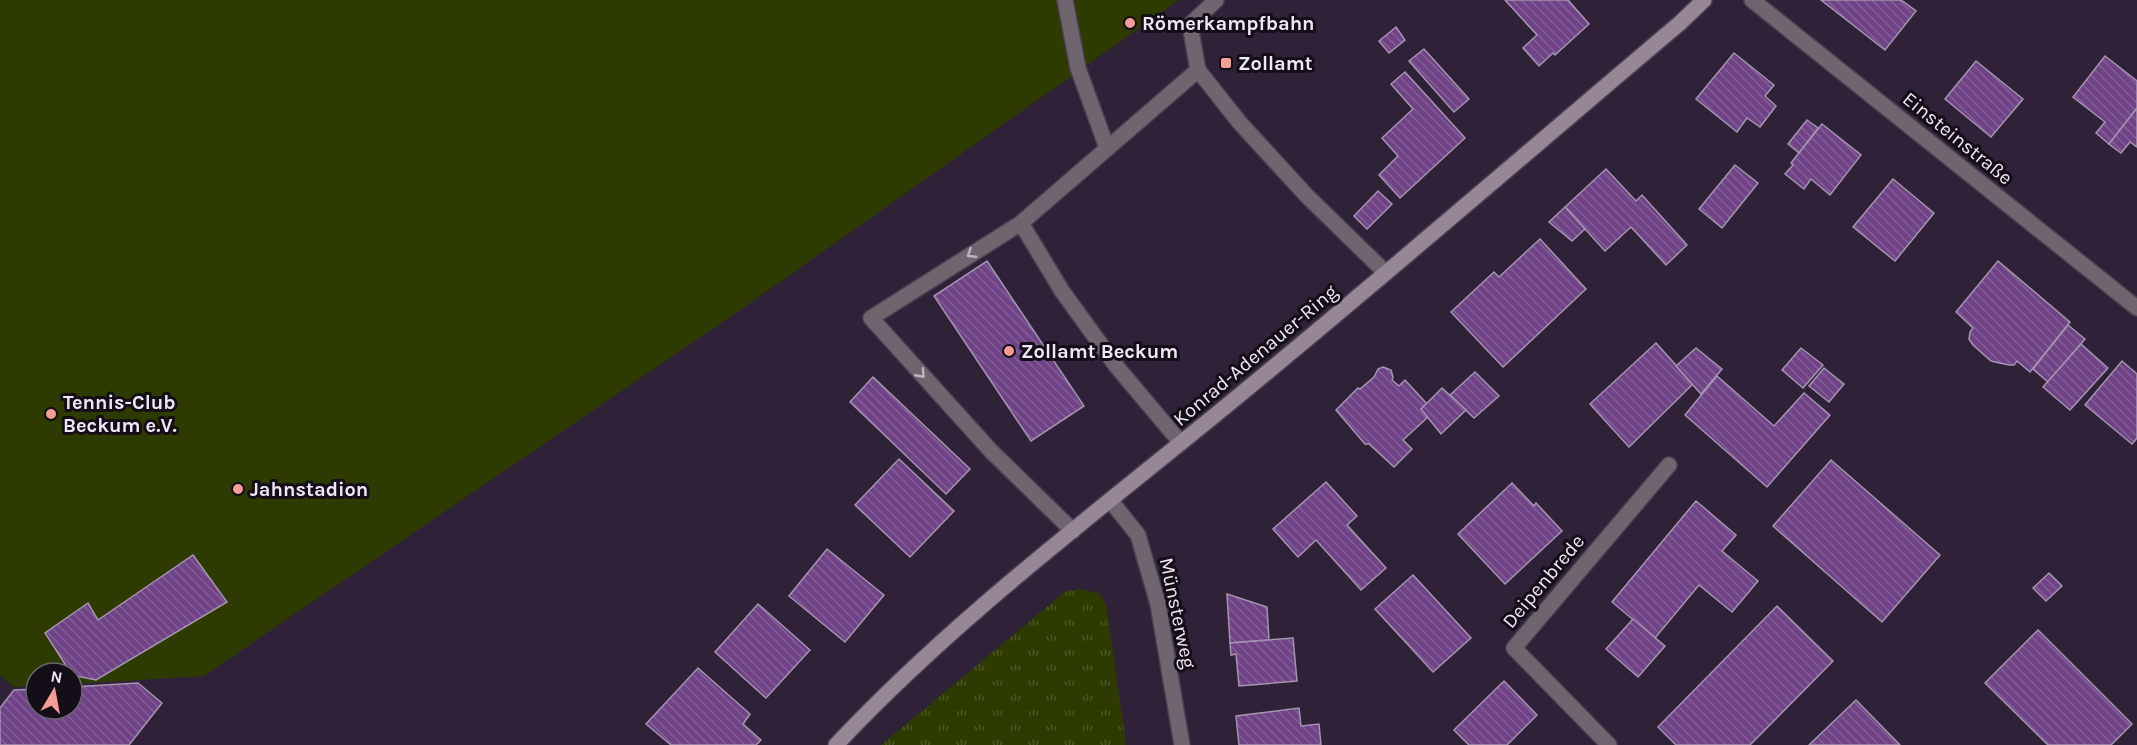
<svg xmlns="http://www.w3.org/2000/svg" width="2137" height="745" font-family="Karla,sans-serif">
<defs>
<pattern id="grass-tufts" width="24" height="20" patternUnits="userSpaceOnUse" patternTransform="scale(1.5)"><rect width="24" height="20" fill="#2d3b00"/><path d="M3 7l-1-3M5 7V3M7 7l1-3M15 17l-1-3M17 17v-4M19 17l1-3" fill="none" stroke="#4c5726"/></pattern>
<pattern id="building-back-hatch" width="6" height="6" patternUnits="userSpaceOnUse" patternTransform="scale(1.5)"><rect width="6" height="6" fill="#6f4386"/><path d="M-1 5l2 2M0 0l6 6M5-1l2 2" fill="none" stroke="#845e98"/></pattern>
</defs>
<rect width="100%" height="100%" fill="#2f2238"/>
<path fill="url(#grass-tufts)" d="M1079,589L1099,593L1106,604L1126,745H881L1066,591Z"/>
<path fill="#2d3b00" d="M0,0H1179L746,306L204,676L72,684V673H36V686L13,687L0,675Z"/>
<g fill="url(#building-back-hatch)" stroke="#a594af" stroke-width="1.5">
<path d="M1505,0H1568L1589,24L1555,55L1553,53L1539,66L1523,48L1537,35Z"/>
<path d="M1821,0H1901L1916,11L1885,50Z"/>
<path d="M1396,27L1405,40L1389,53L1379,41Z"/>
<path d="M1424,49L1469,99L1454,112L1409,61Z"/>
<path d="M1734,53L1774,85L1765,96L1776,106L1760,127L1747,118L1737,132L1696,99Z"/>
<path d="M2105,56L2137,81V108L2109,144L2096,133L2105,122L2073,97Z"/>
<path d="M1976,61L2023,99L1991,137L1945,99Z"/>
<path d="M1405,72L1465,138L1400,198L1379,175L1398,156L1382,138L1413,109L1391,84Z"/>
<path d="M2137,108V147L2130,142L2121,153L2109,144Z"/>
<path d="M1807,120L1818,128L1799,153L1788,144Z"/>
<path d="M1822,124L1861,155L1830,195L1811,179L1804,189L1785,174L1793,165L1791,163Z"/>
<path d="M1735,165L1758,183L1722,228L1699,209Z"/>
<path d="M1606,169L1636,201L1642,195L1687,245L1666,265L1631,227L1605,251L1565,207Z"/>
<path d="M1893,179L1934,213L1895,261L1853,227Z"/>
<path d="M1378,191L1392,204L1367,229L1354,216Z"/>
<path d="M1565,207L1585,229L1572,241L1549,222Z"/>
<path d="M1540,239L1586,289L1503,367L1451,312L1494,272L1499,277Z"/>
<path d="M987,261L1084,406L1031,441L934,296Z"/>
<path d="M1998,261L2070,322L2030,372L2017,361L2014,365H2009L1991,361L1973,345L1969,339L1970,332L1973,328L1956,312Z"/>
<path d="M2068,325L2085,339L2048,382L2033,369Z"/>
<path d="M1656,343L1693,384L1629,447L1590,404Z"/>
<path d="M2081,344L2108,368L2070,410L2043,387Z"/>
<path d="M1696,348L1722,369L1701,394L1676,366Z"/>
<path d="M1801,348L1823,365L1803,388L1782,370Z"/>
<path d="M2122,361L2137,374V438L2132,444L2085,405Z"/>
<path d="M1383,367L1391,370L1393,377L1392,380L1399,386L1405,380L1427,404L1421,409L1428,417L1403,440L1412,449L1394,467L1369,444H1365L1336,410L1358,388L1360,389L1374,377L1378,369Z"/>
<path d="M1824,368L1844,384L1829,402L1809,386Z"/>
<path d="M1475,372L1499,396L1474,418L1450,395Z"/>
<path d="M1717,376L1774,426L1804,393L1830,415L1767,487L1685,415Z"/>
<path d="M873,377L970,469L946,494L850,402Z"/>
<path d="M1442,388L1466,410L1441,434L1421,409Z"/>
<path d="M899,459L954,511L910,557L855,505Z"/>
<path d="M1831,460L1940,555L1882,622L1773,526Z"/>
<path d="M1326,482L1357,516L1347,525L1386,568L1361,590L1316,540L1298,557L1273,529Z"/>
<path d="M1512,483L1534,506L1536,503L1562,531L1505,584L1458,534Z"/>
<path d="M1696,501L1736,535L1722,551L1758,581L1732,612L1699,585L1655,638L1612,602Z"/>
<path d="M827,549L884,595L845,642L789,596Z"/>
<path d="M193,555L227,602L96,680L72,675L45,633L88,603L98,620Z"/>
<path d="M2049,573L2062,586L2046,601L2033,588Z"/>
<path d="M1413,575L1471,638L1433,672L1375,609Z"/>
<path d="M1227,594L1267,607L1269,640L1230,643Z"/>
<path d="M758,604L810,650L766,698L715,652Z"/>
<path d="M1777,606L1833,661L1750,745H1676L1658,727Z"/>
<path d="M1633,619L1665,646L1638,677L1606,649Z"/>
<path d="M2038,630L2132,724L2111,745H2048L1985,683Z"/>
<path d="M1293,638L1297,681L1239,686L1236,654L1231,655L1230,643Z"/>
<path d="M698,668L750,714L743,724L761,740L756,745H671L646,724Z"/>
<path d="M1504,681L1537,715L1507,745H1469L1454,730Z"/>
<path d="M138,683L162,703L129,745H0V708L14,690L36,689V709H72V687Z"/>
<path d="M1856,700L1900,745H1809Z"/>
<path d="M1299,708L1301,726L1319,724L1321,745H1239L1236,716Z"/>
</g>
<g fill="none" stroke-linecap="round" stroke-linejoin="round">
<defs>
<g id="lane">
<path d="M1065,0L1078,68L1107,148"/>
<path d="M1198,70L1190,25L1216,0"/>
<path d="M1021,223L871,318L991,451L1073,531"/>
<path d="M1181,443L1117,367L1062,291L1021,223L1198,70L1240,123L1307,196L1386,273"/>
</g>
<g id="street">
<path d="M1752,0L2137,308"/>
<path d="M1110,500L1138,535L1158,604L1182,745"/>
<path d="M1609,745L1514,648L1669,465"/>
</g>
<path id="secondary" d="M836,745C957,616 1100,510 1236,398C1386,275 1532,148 1680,23L1704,0"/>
</defs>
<use href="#lane" stroke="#4a3e52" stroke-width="18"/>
<use href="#street" stroke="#4a3e52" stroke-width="18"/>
<use href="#secondary" stroke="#4a3e52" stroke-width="18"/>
<use href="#lane" stroke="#6f656e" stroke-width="15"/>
<use href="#street" stroke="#6f656e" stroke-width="15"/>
<use href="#secondary" stroke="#978796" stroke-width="15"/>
</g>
<defs><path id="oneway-chevron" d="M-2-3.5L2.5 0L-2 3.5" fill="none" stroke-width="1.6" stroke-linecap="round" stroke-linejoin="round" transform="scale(1.5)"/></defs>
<g stroke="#bcb3bf">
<use href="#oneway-chevron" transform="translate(971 254) rotate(147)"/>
<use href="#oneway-chevron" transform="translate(921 374) rotate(48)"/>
</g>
<g fill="#f59c95" stroke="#140e18" stroke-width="2">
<circle cx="1130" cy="23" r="6"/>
<rect x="1220" y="57" width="12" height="12" rx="3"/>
<circle cx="1009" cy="351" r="6"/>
<circle cx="51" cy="414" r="6"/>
<circle cx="238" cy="489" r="6"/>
</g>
<g text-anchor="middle" stroke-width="6" stroke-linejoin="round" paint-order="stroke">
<g font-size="20" font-weight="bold" fill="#efe7f5" stroke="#140e18" text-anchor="start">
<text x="1142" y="30">Römerkampfbahn</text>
<text x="1238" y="70">Zollamt</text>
<text x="1021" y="358">Zollamt Beckum</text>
<text x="63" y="409">Tennis-Club<tspan x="63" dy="23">Beckum e.V.</tspan></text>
<text x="250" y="496">Jahnstadion</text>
</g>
<g font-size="20" fill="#efe7f5" stroke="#140e18">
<text transform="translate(1958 138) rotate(39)" y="7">Einsteinstraße</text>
<text transform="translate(1255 355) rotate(-40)" y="7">Konrad-Adenauer-Ring</text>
<text transform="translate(1543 581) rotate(-50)" y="7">Deipenbrede</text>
<text transform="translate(1178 613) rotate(78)" y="7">Münsterweg</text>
</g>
</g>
<g transform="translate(54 691) rotate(10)"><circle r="28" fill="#140e18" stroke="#6c6570" stroke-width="1.5"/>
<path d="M0-4.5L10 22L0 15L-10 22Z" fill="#f59c95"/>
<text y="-9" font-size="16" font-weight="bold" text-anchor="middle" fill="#efe7f5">N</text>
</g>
</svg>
